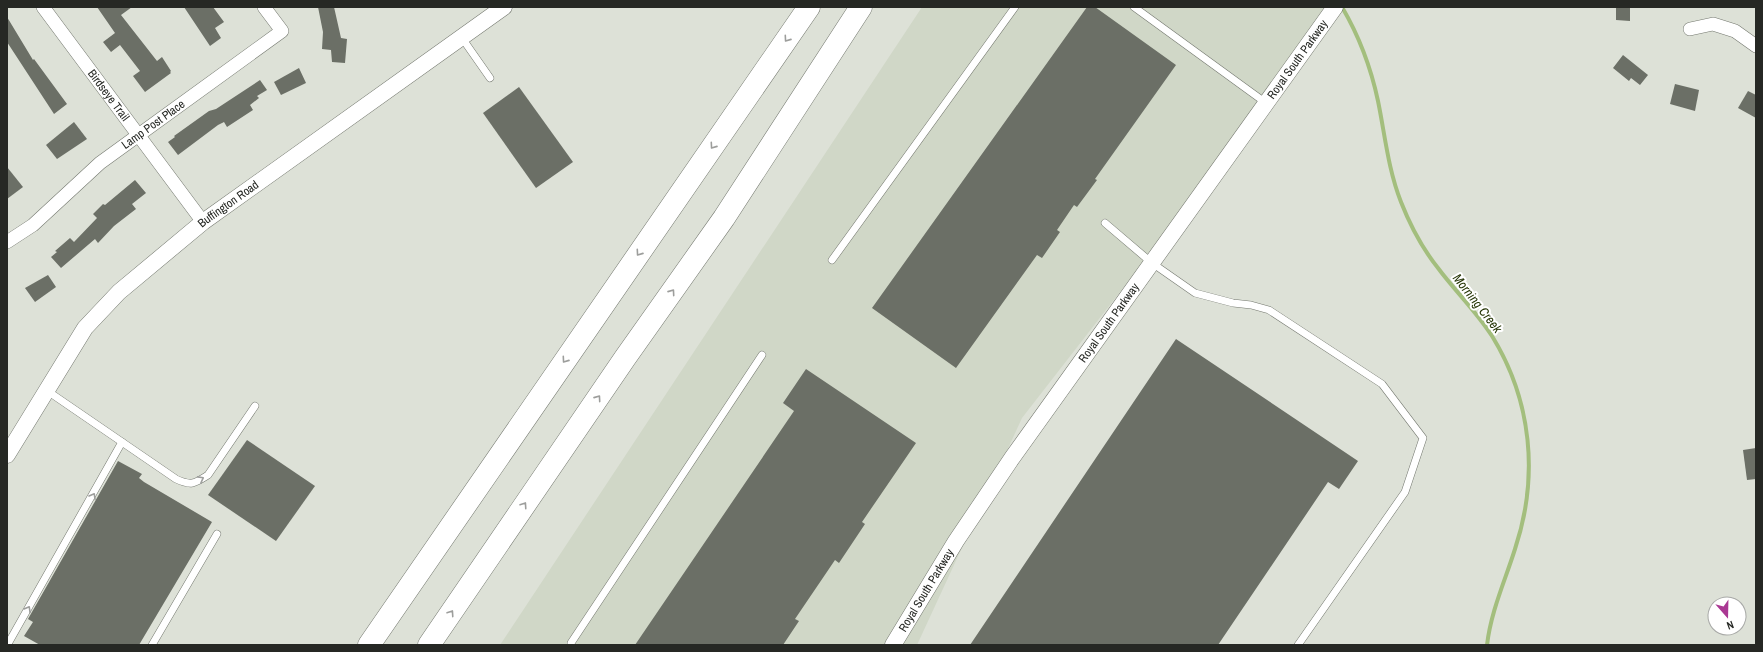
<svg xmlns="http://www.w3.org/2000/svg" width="1763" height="652" font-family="'Archivo Narrow',sans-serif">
<rect width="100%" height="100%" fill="#dde1d7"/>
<path fill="#d0d7c7" d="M922,7H1330L1337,13L1022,418L917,645H500Z"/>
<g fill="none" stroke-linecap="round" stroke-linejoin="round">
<path stroke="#a3be7d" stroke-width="4" d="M1342,7C1359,36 1371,68 1378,101C1385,135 1388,169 1401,202C1410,225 1422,248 1438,268C1455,291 1476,311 1492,336C1532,401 1539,477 1515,549C1505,581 1491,611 1487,645"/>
</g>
<g fill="#6b6f66">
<path d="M97,7H132L121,15L157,61L162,57L171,71L170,72L171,73L145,92L133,76L140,71L120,45L111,52L103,42L115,33Z"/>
<path d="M184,7H213L224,22L215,28L221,38L210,46Z"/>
<path d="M318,7H334L341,38L347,39L345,63L332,62L331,50L322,49L323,32Z"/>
<path d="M1087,7H1095L1176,65L1095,179L1097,180L1077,207L1074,205L1057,230L1060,232L1042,258L1037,255L956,368L872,308Z"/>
<path d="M1616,7H1630V21L1616,20Z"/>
<path d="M7,17L33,60L34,59L67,104L54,114L7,42Z"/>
<path d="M1623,55L1648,75L1640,85L1631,78L1629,81L1613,68Z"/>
<path d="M299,68L306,83L281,95L274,82Z"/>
<path d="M260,80L267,90L257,96L259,98L250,105L253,110L227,127L224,122L218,125L178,155L168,142L175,137L174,136L209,111L216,109Z"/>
<path d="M1675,84L1699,90L1695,111L1670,104Z"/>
<path d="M519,87L573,162L536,188L483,113Z"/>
<path d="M1748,91L1756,95V118L1738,108Z"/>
<path d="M74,122L87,139L57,159L46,145Z"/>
<path d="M7,167L23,187L7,199Z"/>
<path d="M135,180L146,193L132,204L136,209L114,226L98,243L95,239L61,268L51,257L57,252L55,251L70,238L74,242L97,218L93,214L103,204L105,205Z"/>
<path d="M48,275L56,287L35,302L25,288Z"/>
<path d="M1176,339L1358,461L1339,489L1328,482L1218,645H970Z"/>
<path d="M806,369L916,443L862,522L865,524L839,563L835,560L795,619L799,621L783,645H635L794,411L783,403Z"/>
<path d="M247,440L315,486L276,541L208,495Z"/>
<path d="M1756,448V479L1747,480L1743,450Z"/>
<path d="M118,461L142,474L139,478L144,482L212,522L139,645H40L24,636L33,622L28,619Z"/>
</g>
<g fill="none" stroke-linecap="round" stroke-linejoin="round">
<defs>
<g id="service">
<path d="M1134,7L1266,103"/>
<path d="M462,38L490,78"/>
<path d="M1105,223L1152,263L1195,293L1233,303L1251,305L1269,310L1382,384L1423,438L1405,492L1298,645"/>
<path d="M832,260L1015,7"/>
<path d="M46,390L176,479C191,486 194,484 208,475L255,406"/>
<path d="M9,642L122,442"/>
<path d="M152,645L217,534"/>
<path d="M571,645V643L762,355"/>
</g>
<g id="minor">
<path id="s1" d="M43,7L203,222"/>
<path d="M1690,29L1713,24L1735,31L1756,46"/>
<path id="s2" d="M7,242L33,225L100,163L282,31L264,7"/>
</g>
<g id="tertiary">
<path id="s3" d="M7,455L85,328L119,292L203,222L504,7"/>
<path id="s4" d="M893,645L956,541L1012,458L1335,7"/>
</g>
<g id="motorway">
<path d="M369,645L809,7"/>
<path d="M429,645L625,358L724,218L861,7"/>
</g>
</defs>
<use href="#service" stroke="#74786f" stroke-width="8"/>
<use href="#minor" stroke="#74786f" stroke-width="14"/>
<use href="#tertiary" stroke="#74786f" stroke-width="17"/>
<use href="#motorway" stroke="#74786f" stroke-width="23"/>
<use href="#service" stroke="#fff" stroke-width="7"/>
<use href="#minor" stroke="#fff" stroke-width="13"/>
<use href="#tertiary" stroke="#fff" stroke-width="16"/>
<use href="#motorway" stroke="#fff" stroke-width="22"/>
</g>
<defs><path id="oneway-chevron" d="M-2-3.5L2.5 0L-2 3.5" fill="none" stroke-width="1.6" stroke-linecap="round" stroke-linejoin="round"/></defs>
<g stroke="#9d9e9c">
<use href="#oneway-chevron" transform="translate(787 39) rotate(125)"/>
<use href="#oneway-chevron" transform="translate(713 146) rotate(125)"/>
<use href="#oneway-chevron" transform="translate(639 253) rotate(125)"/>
<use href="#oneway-chevron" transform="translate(672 292) rotate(-55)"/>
<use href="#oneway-chevron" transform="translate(565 360) rotate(125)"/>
<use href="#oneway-chevron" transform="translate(598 398) rotate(-55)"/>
<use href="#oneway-chevron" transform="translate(201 479) rotate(-28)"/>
<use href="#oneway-chevron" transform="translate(93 496) rotate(-60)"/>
<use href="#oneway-chevron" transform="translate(524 505) rotate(-56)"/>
<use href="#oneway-chevron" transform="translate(28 609) rotate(-60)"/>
<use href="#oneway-chevron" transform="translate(451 613) rotate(-56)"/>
</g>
<g text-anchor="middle" stroke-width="4" stroke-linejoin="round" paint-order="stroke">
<g font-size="12" fill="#262824" stroke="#fff">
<text dy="4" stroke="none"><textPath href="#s4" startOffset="712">Royal South Parkway</textPath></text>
<text dy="4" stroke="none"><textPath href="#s1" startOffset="110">Birdseye Trail</textPath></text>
<text dy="4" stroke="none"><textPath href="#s2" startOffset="188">Lamp Post Place</textPath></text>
<text dy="4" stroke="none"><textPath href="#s3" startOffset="339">Buffington Road</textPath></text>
<text dy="4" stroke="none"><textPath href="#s4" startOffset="388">Royal South Parkway</textPath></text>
<text dy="4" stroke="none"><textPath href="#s4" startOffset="64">Royal South Parkway</textPath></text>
</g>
<g font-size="13" font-style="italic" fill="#253505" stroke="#fff">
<text transform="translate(1478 303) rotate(52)" y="5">Morning Creek</text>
</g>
</g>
<rect width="1763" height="652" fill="none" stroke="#262824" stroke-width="16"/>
<g transform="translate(1727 616) rotate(160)"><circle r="19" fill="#ffffff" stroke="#a8a9a7"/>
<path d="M0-3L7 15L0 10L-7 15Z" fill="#aa3893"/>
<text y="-6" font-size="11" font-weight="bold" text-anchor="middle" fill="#262824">N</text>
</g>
</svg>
